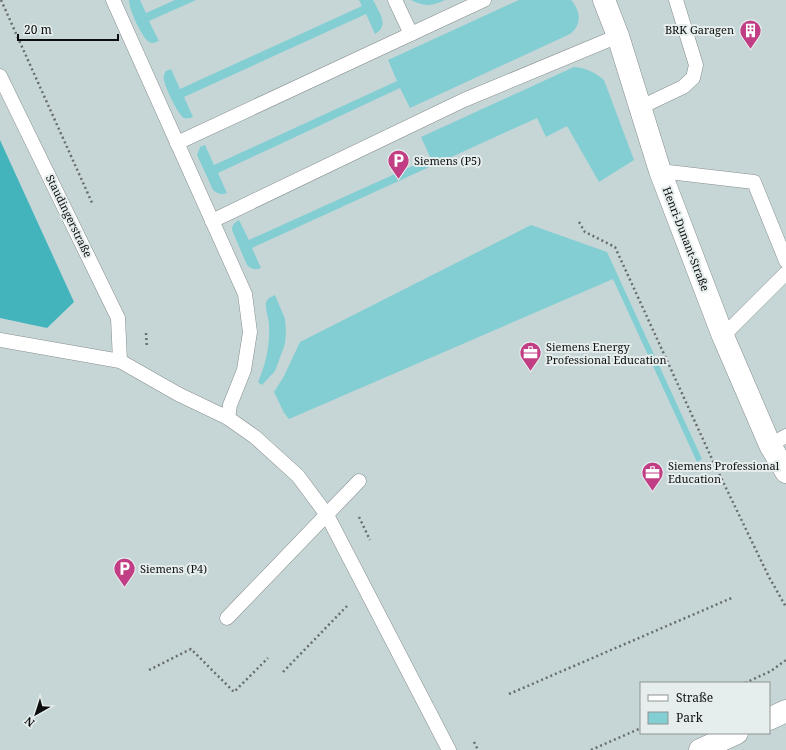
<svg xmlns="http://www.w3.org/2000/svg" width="786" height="750" font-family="'Noto Serif',serif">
<rect width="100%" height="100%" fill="#d9e0e0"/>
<path fill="#c6d6d7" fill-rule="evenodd" d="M0,0H786V750H0ZM641,683H769V733H641Z"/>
<g fill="#83ced3">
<path d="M129,0H140L146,13L175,0H196L149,21L159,41C156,42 153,44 149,42C143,39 128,8 129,0Z"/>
<path d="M359,0H373C379,12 390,26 375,34L366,14L184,97L193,117C190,118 187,119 184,118C178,115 165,87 164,80C163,77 164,74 166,71L171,69L180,89L362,6Z"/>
<path d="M411,0H445C433,6 424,7 411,0Z"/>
<path d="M519,0H571C581,11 582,25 570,34L410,108L400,88L218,173L227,193C221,195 218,194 213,190L197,155L200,147L205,145L214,165L397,81L388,60Z"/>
<path d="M574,67C586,68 595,72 604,80L634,160L599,182L567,126L546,137L537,118L252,248L261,268C255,270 252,270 247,265L232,230C232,225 234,223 239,220L249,240L419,163L430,157L421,137Z"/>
<path d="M531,225L607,252L702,459L697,462L613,279L289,419L284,413L274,392L284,376L300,342Z"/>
<path d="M275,295L285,319L286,330L285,344L275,371L262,385L258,382C266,364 270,345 269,325C269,318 265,310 266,303C267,298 271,297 275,295Z"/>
</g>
<path fill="#43b4bb" d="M0,140L74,302L47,328L0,318Z"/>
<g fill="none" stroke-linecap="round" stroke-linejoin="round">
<defs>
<g id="lane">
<path d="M113,0L245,294L250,332L244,370L230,405L228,418"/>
<path d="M395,0L411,34"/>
<path d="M0,76L118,318L120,361"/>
<path d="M641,107L683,87L693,78L696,65L676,0"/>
<path d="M177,143L484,0"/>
<path d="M660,171L754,182L786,261"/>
<path d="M212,221L464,100L618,36"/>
<path d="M723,336L786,273"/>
<path d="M0,340L120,361L178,394L228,418L255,437L298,476L327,515L449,750"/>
<path d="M770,445L786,436"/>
<path d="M227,618L359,481"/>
</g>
<path id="street" d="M604,0L618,36L660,171L723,336L770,445L786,472"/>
<g id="secondary">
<path d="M769,719L786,711"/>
<path d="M700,750L737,733"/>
</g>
</defs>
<use href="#lane" stroke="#878d8d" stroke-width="15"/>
<use href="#street" stroke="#878d8d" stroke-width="23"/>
<use href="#secondary" stroke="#878d8d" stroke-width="23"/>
<g stroke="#696d6d" stroke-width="2.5" stroke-dasharray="2 3" stroke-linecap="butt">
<path d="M1,0L93,205"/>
<path d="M579,222L585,232L615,247L712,459L769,577L786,607"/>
<path d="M146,333L147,348"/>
<path d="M359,517L370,540"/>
<path d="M149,670L191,649L234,692L268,658"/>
<path d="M283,672L347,606"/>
<path d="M745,683L771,671L786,660"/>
<path d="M509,694L734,597"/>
<path d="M474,742L478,750"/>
<path d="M591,750L641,728"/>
</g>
<use href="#lane" stroke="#fff" stroke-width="14"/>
<use href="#street" stroke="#fff" stroke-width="22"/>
<use href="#secondary" stroke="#fff" stroke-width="22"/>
</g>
<defs>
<symbol id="building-pin" viewBox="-11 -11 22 30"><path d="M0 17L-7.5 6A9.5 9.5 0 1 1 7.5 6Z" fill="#c13d84" stroke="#e6eded"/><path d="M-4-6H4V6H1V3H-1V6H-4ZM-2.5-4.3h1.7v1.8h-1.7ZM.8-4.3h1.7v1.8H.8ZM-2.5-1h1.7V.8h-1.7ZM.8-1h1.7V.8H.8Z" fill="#fff"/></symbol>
<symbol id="parking-pin" viewBox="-11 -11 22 30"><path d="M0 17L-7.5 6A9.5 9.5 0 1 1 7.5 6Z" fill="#c13d84" stroke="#e6eded"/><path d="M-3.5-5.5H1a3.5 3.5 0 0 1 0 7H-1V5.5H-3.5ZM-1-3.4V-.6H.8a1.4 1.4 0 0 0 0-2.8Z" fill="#fff"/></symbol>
<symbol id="office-pin" viewBox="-11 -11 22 30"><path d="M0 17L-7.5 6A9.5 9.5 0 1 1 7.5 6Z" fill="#c13d84" stroke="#e6eded"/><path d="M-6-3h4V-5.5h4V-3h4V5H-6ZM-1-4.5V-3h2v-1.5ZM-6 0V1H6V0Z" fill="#fff"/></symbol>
</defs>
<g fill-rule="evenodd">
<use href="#building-pin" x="738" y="18" width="25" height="34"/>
<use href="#parking-pin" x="386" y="148" width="25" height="34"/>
<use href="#office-pin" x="518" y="340" width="25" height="34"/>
<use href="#office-pin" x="640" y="460" width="25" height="34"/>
<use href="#parking-pin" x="112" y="556" width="25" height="34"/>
</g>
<g text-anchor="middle" stroke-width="4" stroke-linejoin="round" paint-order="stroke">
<g font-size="11" fill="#0c0e0e" stroke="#e6eded" text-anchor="start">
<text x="734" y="34" text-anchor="end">BRK Garagen</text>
<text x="414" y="165">Siemens (P5)</text>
<text x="546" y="351">Siemens Energy<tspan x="546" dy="13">Professional Education</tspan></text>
<text x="668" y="470">Siemens Professional<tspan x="668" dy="13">Education</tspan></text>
<text x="140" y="573">Siemens (P4)</text>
</g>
<g font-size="11" fill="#0c0e0e" stroke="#e6eded">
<text transform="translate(69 216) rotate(64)" y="4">Staudingerstraße</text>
<text transform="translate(686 239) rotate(69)" y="4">Henri-Dunant-Straße</text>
</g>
</g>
<rect x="640" y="682" width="130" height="52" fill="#e6eded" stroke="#8f9494"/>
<rect x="648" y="695" width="20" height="6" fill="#ffffff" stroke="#8f9494"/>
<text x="676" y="702" font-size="12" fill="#0c0e0e">Straße</text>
<rect x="648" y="712" width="20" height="12" fill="#83ced3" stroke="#8f9494"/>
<text x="676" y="722" font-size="12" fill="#0c0e0e">Park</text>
<g transform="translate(36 714) rotate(219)" stroke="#e6eded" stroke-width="3" paint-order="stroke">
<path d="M0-3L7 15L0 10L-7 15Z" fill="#0c0e0e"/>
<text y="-6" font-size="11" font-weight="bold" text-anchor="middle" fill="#0c0e0e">N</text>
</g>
<path d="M18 34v6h100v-6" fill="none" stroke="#0c0e0e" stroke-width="2"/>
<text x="24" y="34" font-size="12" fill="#0c0e0e" stroke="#e6eded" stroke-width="3" paint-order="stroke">20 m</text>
</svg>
